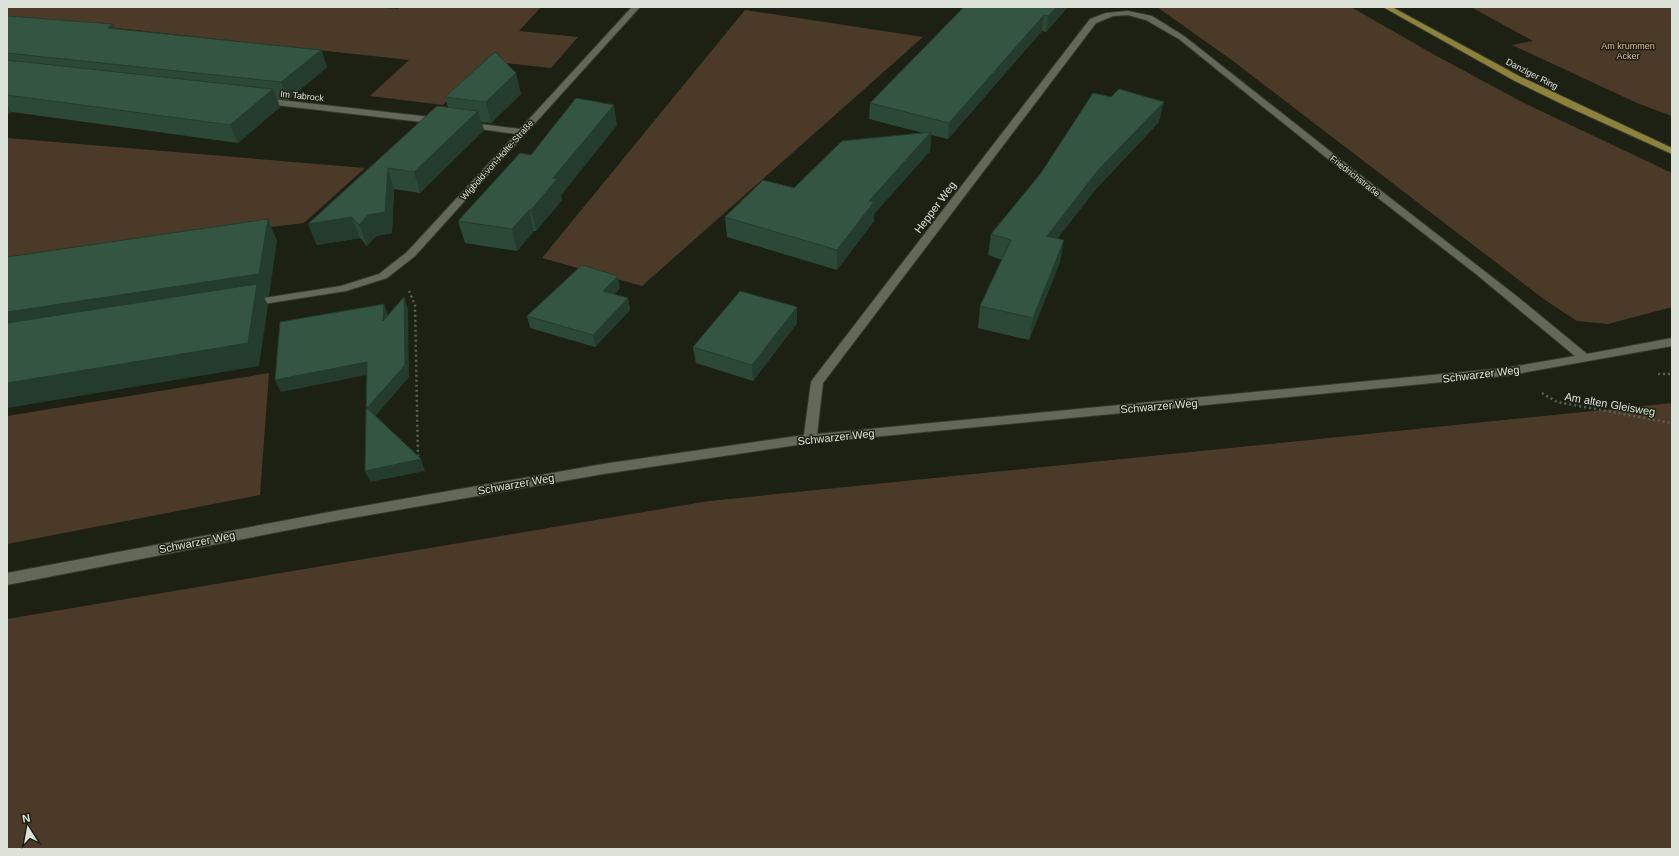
<svg xmlns="http://www.w3.org/2000/svg" width="1679" height="856" font-family="Arial,sans-serif">
<rect width="100%" height="100%" fill="#1c2114"/>
<g fill="#4c3a28">
<path d="M7,7H376L398,9L400,7H541L519,31L578,37L551,68L486,61L443,105L370,96L409,60L7,16Z"/>
<path d="M1157,7H1351L1433,54L1522,102L1672,173V307L1608,324L1577,321L1545,300L1233,61Z"/>
<path d="M1471,7H1672V116L1637,103L1512,45L1533,41Z"/>
<path d="M745,10L923,37L642,286L542,258Z"/>
<path d="M7,138L365,168L304,223L7,258Z"/>
<path d="M269,373L260,495L7,544V416Z"/>
<path d="M1672,403V849H7V619L709,501Z"/>
</g>
<g fill="none" stroke-linecap="round" stroke-linejoin="round">
<defs>
<g id="minor">
<path d="M632,7H640L415,256L387,278L346,291L251,306L247,305L246,303L247,301L251,300L341,286L379,274L407,252L516,134L467,127L463,124L464,122L520,129Z"/>
<path d="M1128,11L1152,16L1184,36L1340,159L1519,298L1587,354L1672,338V346L1505,376L810,443L603,474L335,521L7,585V573L335,511L603,464L804,435L811,382L813,379L1090,19L1106,13ZM1128,15L1146,20L1179,39L1333,163L1476,274L1575,356L1505,368L817,434L823,383L1096,23L1113,16Z"/>
<path d="M262,98L439,118L443,121L439,124L259,103L258,101L259,99Z"/>
</g>
<path id="major" d="M1383,7H1392L1519,76L1672,148V154L1566,106L1513,80Z"/>
</defs>
<use href="#minor" stroke="#353a31" stroke-width="2"/>
<use href="#major" stroke="#353a31" stroke-width="2"/>
<g stroke="#5c6155" stroke-width="2.5" stroke-dasharray="2 3" stroke-linecap="butt">
<path d="M409,291L415,305L418,459"/>
<path d="M1658,374H1672"/>
<path d="M1542,393L1557,402L1672,423"/>
</g>
<use href="#minor" fill="#626959" fill-rule="evenodd"/>
<use href="#major" fill="#8e823a" fill-rule="evenodd"/>
</g>
<g fill="#2c4938">
<path d="M964,7H1068L1046,32L1042,31L948,139L931,135L930,151L874,214V221L837,270L727,237L725,217L923,133L869,119L870,103Z"/>
<path d="M7,16L116,29L321,50L327,67L288,100L277,99L280,107L238,143L12,112L7,115Z"/>
<path d="M521,94L491,123L481,122L484,130L420,193L394,189L392,233L376,236L367,246L360,238L317,245L308,224L448,107L445,97Z"/>
<path d="M1159,122L1095,190L1057,239L1060,262L1029,340L978,328L980,306L1002,260L988,255L991,234Z"/>
<path d="M617,125L561,195L562,200L536,231H534L517,251L465,243L458,221L531,155Z"/>
<path d="M620,288L614,294L628,298L630,310L595,347L530,328L527,316Z"/>
<path d="M797,307V323L753,381L696,363L693,347Z"/>
</g>
<g fill="#243c2e">
<path d="M1057,7H1068L1046,32L1048,16Z"/>
<path d="M1044,15L1042,31L948,139L949,123Z"/>
<path d="M113,24L122,41L108,28Z"/>
<path d="M321,50L327,67L288,100L281,82Z"/>
<path d="M516,73L521,94L491,123L486,102Z"/>
<path d="M273,89L280,107L238,143L230,125Z"/>
<path d="M1164,102L1159,122L1095,190L1043,257L1047,236L1099,169Z"/>
<path d="M7,104L12,112L7,115Z"/>
<path d="M614,105L617,125L561,195L562,200L536,231L531,210L553,178Z"/>
<path d="M478,111L484,130L420,193L414,172Z"/>
<path d="M931,132L930,151L874,214V221L837,270V250L869,201Z"/>
<path d="M388,168L394,189L392,233L376,236L367,246L359,225Z"/>
<path d="M529,210L534,231L517,251L512,229Z"/>
<path d="M352,217L360,238L317,245L308,224Z"/>
<path d="M268,219L277,241L269,296L264,297L268,305L259,366L7,408V312Z"/>
<path d="M1064,240L1060,262L1029,340L1033,318Z"/>
<path d="M618,276L620,288L606,302L603,291Z"/>
<path d="M404,297L408,309L409,377L372,420L367,408Z"/>
<path d="M628,298L630,310L595,347L593,335Z"/>
<path d="M384,304L388,315L383,321Z"/>
<path d="M797,307V323L753,381L752,365Z"/>
<path d="M367,362L372,374L281,392L275,380Z"/>
<path d="M421,459L425,471L370,482L365,471Z"/>
</g>
<g fill="#335541" stroke="#243c2e">
<path d="M964,7H1057L1048,16L1044,15L949,123L870,103Z"/>
<path d="M7,16L113,24L108,28L321,50L281,82L7,53Z"/>
<path d="M495,52L516,73L486,102L445,97Z"/>
<path d="M7,60L273,89L230,125L7,95Z"/>
<path d="M1119,89L1164,102L1099,169L1047,236L1064,240L1033,318L980,306L1011,240L991,234L1041,173L1093,93L1111,97Z"/>
<path d="M576,98L614,105L553,178L557,179L531,210H529L512,229L458,221L520,153L531,155Z"/>
<path d="M437,106L478,111L414,172L388,168L385,212L368,215L359,225L352,217L308,224Z"/>
<path d="M931,132L869,201L874,202L837,250L725,217L763,180L794,188L842,141Z"/>
<path d="M268,219L259,274L7,312V257Z"/>
<path d="M582,265L618,276L603,291L628,298L593,335L527,316Z"/>
<path d="M257,284L248,343L7,383V323Z"/>
<path d="M740,291L797,307L752,365L693,347Z"/>
<path d="M404,297L405,365L367,408L421,459L365,471L367,362L275,380L280,322L384,304L383,321Z"/>
</g>
<g text-anchor="middle" stroke-width="3" stroke-linejoin="round" paint-order="stroke">
<g font-size="9" fill="#e9b98b" stroke="#1c2114">
<text x="1628" y="49">Am krummen<tspan x="1628" dy="10">Acker</tspan></text>
</g>
<g font-size="9" fill="#dde2d8" stroke="#1c2114">
<text transform="translate(1532 74) rotate(27)" y="3">Danziger Ring</text>
<text transform="translate(302 96) rotate(6)" y="3">Im Tabrock</text>
<text transform="translate(497 160) rotate(-48)" y="3">Wigbold-von-Holte-Straße</text>
<text transform="translate(1355 176) rotate(38)" y="3">Friedrichstraße</text>
</g>
<g font-size="11" fill="#dde2d8" stroke="#1c2114">
<text transform="translate(935 207) rotate(-53)" y="4">Hepper Weg</text>
<text transform="translate(1481 374) rotate(-7)" y="4">Schwarzer Weg</text>
<text transform="translate(1610 404) rotate(10)" y="4">Am alten Gleisweg</text>
<text transform="translate(1159 406) rotate(-5)" y="4">Schwarzer Weg</text>
<text transform="translate(836 437) rotate(-6)" y="4">Schwarzer Weg</text>
<text transform="translate(516 484) rotate(-10)" y="4">Schwarzer Weg</text>
<text transform="translate(197 542) rotate(-11)" y="4">Schwarzer Weg</text>
</g>
</g>
<rect width="1679" height="856" fill="none" stroke="#dde2d8" stroke-width="16"/>
<g transform="translate(28 828) rotate(349)" stroke="#1c2114" stroke-width="3" paint-order="stroke">
<path d="M0-3L7 15L0 10L-7 15Z" fill="#dde2d8"/>
<text y="-6" font-size="11" font-weight="bold" text-anchor="middle" fill="#dde2d8">N</text>
</g>
</svg>
